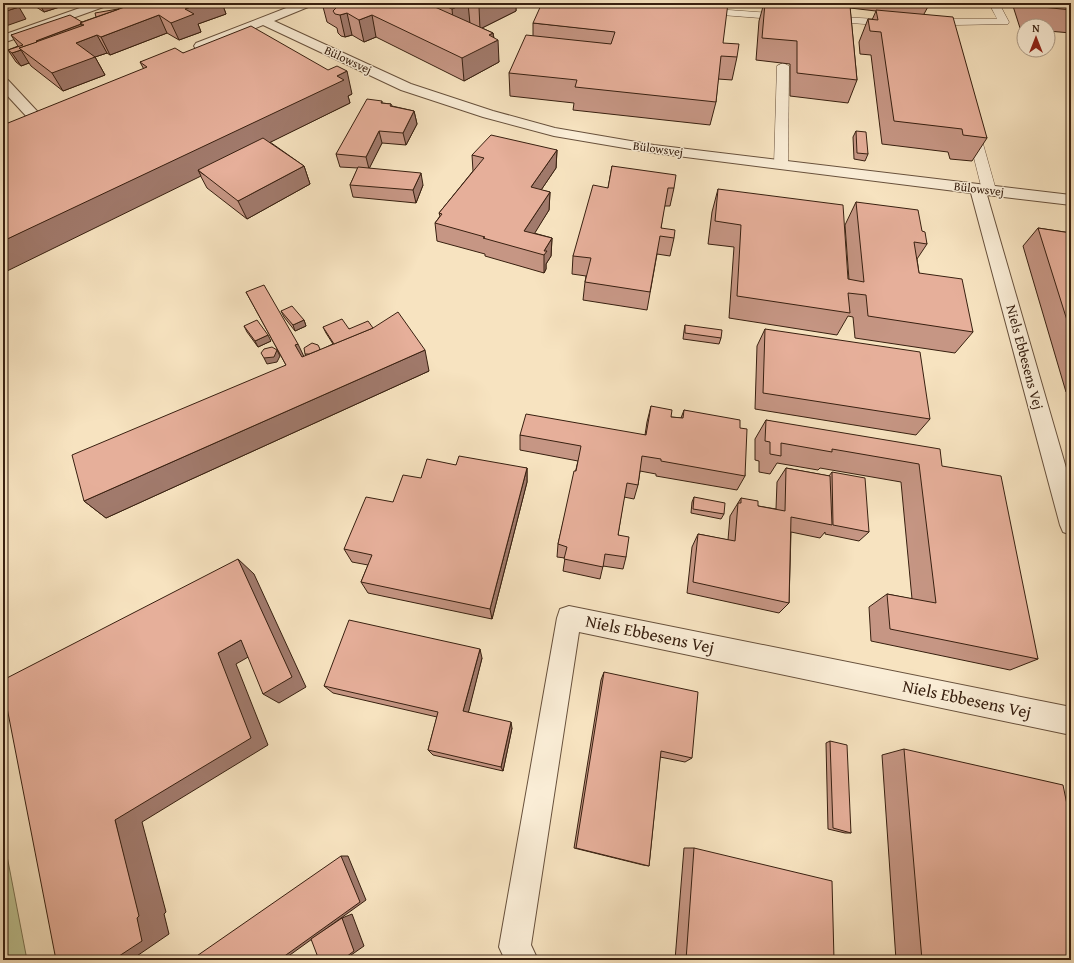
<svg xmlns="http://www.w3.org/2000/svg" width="1074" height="963" font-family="'Gentium Book Plus',serif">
<rect width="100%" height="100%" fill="#f7e3c0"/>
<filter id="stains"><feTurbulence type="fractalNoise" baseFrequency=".005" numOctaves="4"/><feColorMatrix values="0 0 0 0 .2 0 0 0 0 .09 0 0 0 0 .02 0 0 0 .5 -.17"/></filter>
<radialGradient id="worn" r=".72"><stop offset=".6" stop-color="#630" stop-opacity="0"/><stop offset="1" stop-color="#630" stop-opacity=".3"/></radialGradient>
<path fill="#bec392" stroke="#7b7251" d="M3,835L27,960H3Z"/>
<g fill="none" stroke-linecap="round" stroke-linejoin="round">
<defs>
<g id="service">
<path d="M989,3H999L1009,22L1008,24L955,25L946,29L930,28L925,25L930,22L944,23L953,19H997Z"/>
<path d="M700,8L785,14L790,17L785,20L696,13L695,11Z"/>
<path d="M826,16L893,20L898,23L893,26L822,21L821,19Z"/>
<path d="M783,63L789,66L788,165L786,168H776L774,165L777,66Z"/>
<path d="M972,122L976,123L978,126L996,190L994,193L989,194L984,193L982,190L966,126L968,123Z"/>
</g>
<g id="minor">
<path d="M94,3H111L109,5L3,43V35Z"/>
<path d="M299,3H315L313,5L274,21L411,84L493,111L555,128L654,145L1071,195V205L987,195L1071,485V535L1063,532L1060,525L971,193L654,153L554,136L483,117L401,90L263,25L204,49H196L194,46L196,43Z"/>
<path d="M3,79L8,80L37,111L39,114L37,117L32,118L27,117L3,91Z"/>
<path d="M569,606L1071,707V735L579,632L531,945L538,960H505L499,947L557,618L560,609Z"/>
</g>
</defs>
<use href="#service" stroke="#68513c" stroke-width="1"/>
<use href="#minor" stroke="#68513c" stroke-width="2"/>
<use href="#service" fill="#faedd6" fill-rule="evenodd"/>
<use href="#minor" fill="#faedd6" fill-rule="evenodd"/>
</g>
<g fill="#c69684" stroke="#382010">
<path d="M30,3H72L44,12Z"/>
<path d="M136,3H222L226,14L198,24L201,32L179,40L167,33L110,55L107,53L95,57L105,75L63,91L31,66L29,63L21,66L16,62L8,50L18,46L11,35L82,22Z"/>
<path d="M322,3H516V11L482,28L493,33L494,38L499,62L464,81L376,37L364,42L352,35L345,37L341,36L338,33L337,28L327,22Z"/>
<path d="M764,3H930L924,14L987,138L972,161L950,159L948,152L882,144L871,55L860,54L859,42L868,19L872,20L876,11L850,8L857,80L848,103L790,96V64L756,60L759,21Z"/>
<path d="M1012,3H1071V33L1048,31V26H1024V28H1020Z"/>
<path d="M533,23L723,43L737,57L732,80L718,79L716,102L710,125L573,110L574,103L510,96L509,73L533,36Z"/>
<path d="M183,53L352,94L348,96L350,103L270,142L304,166L310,184L247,219L207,188L140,62Z"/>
<path d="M382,101V103L391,104L392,106L414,111L417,124L406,145L382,143L369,168L423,185L416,203L353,197L350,185L358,168L340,167L336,154Z"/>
<path d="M856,131L868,154L865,161L854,159L853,137Z"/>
<path d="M557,150L556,168L541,190L550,192L549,210L534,233L552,238L551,256L546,264V269L544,273L485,256V254L437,241L435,223L440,216L439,213L473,171L472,155Z"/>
<path d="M612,166L674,188L670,206H664L661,228L674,238L670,256L657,254L647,310L583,300L585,282L586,276L572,274L573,256L608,188Z"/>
<path d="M718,189L848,279L849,280L845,225L856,202L922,231L927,244L917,259L919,273L973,332L955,353L855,338L853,317L848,316L837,335L729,318L734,247L708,244L712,212Z"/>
<path d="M1038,228L1071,233V393L1066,392L1023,246Z"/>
<path d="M246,292L304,357L306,356L305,354L320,350L333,344L326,333L323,327L349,329L373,328L429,371L106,518L84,501L286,365Z"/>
<path d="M281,311L304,320L306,326L295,331L284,317Z"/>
<path d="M685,325L721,338L719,344L683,339L684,331Z"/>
<path d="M244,326L271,341L258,347L247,332Z"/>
<path d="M765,329L930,419L916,435L755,409L757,346Z"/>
<path d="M651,406L671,417L681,418L684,410L740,428L745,476L737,490L656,476V474L640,471L638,485L634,499L624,497L618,535L626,557L623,569L603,566L600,579L563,571L565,558L557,557L558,544L578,461L520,450V435H645L647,422Z"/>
<path d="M766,420L942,466L1038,659L1010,670L871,641L869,607L887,594L912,599L901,482L820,468L818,470L777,463L770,474L759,472V461L755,460V439Z"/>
<path d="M456,465L527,468V482L492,619L368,593L361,582L368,565L352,562L344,549L393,502L421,478Z"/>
<path d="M786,468L829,476L832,472L869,532L859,541L825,534V532L820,538L791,532L789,603L779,613L687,593L692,547L698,534L728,540L730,516L741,498L758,506L776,509L777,482Z"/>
<path d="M694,497L724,514L721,519L691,513L692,502Z"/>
<path d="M482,658L468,712L512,728L503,771L433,755L428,750L437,717L333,693L324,686Z"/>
<path d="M604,672L692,758L685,762L660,757L649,866L643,865L574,848L601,680Z"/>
<path d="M830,741L851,833H845L828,829L826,743Z"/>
<path d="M904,749L1071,960H896L882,755Z"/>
<path d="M684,848H694L834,960H675Z"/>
</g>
<g fill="#a17a6c" stroke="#382010">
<path d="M39,3H72L44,12Z"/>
<path d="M202,3H222L226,14L198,24L201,32L179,40L171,23L185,9Z"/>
<path d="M465,3H468L470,24L454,31L452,9Z"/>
<path d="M486,3H516V11L480,29L479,7Z"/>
<path d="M19,7L26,19L3,27V12Z"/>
<path d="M347,13L352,35L345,37L340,15Z"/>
<path d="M159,15L167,33L110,55L101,37Z"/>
<path d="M372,15L376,37L364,42L359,20Z"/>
<path d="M81,24L88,36L35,60L36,41Z"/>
<path d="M493,33L494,42L498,40L499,62L464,81L462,58L489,35Z"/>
<path d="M97,35L107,53L95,57L105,75L63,91L52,73L76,43Z"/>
<path d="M21,50L29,63L21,66L12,53Z"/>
<path d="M347,71L352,94L348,96L350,103L204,175L198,170L201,176L3,273V241Z"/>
<path d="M414,111L417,124L406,145L403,133Z"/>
<path d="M379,131L382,143L369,169L366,157Z"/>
<path d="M557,150L556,168L531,205V187Z"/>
<path d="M304,166L310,184L247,219L238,201Z"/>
<path d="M421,173L423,185L416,203L413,190Z"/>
<path d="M550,192L549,210L525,249L524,231Z"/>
<path d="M552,238L551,256L546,264V269L544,273V251Z"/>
<path d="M304,320L306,326L295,331L293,325Z"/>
<path d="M268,335L271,341L258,347L255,341Z"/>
<path d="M298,344L308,365L305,366L295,345Z"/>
<path d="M277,350L280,356L277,362L267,364L264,358Z"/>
<path d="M425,350L429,371L106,518L84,501Z"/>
<path d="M527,468V482L492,619L490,609Z"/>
<path d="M238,559L254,574L306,687L279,703L263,694Z"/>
<path d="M241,640L257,652L236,664L268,745L142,822L166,912L164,914L169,934L131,960H113L137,918L115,820L218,653Z"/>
<path d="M480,649L482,658L467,718L463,711Z"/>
<path d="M511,722L512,728L503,771L501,767Z"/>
<path d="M341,856H348L366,900L283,960H279Z"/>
<path d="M352,914L364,946L344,960H342V918Z"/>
</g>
<g fill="#e6af9a" stroke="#382010">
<path d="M3,3H14L19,7L3,12Z"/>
<path d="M136,3H202L185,9L194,14L171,23L159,15L101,37L97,35L76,43L95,57L52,73L19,48L84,25L80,23Z"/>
<path d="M326,3H426L493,33L489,35L498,40L462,58L372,15L359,20L347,13L340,15L335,14L333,11L336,8Z"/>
<path d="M438,3H465L452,9Z"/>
<path d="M471,3H486L479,7Z"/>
<path d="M542,3H728L723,43L739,44L737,57L721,56L716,102L575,87L577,80L509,73L526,35L611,44L615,32L533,23Z"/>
<path d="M765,3H812L850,6L857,80L797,73V41L762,38Z"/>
<path d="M1032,3H1071V10L1033,6Z"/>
<path d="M118,9H119L96,17L95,13Z"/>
<path d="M876,10L953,17L987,138L963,135L962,129L894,121L881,32L870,31L868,19L878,20Z"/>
<path d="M70,15L82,22L80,23L81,24L36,41L37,42L19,48L21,50L12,53L8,50L23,45L11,35Z"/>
<path d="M251,26L328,70L337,66L347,71L337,76L344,80L3,241V125L147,67L140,62L175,48L183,53Z"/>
<path d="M367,99L382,101L381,103L391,104L390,106L414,111L403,133L379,131L366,157L336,154Z"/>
<path d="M856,131L866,132L868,154L857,153Z"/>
<path d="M491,135L557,150L531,187L550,192L524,231L552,238L544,251H547L544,255L483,238L485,237L435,223L442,214L439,213L484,158L472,155Z"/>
<path d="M263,138L304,166L238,201L198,170Z"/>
<path d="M612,166L676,175L674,188H668L661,228L675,230L674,238L660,236L650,292L585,282L591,258L573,256L593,185L608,188Z"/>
<path d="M358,167L421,173L413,190L350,185Z"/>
<path d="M718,189L843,205L848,279L864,282L856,202L918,210L922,231L925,232L927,244L914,242L919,273L962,279L973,332L868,316L866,295L848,293L850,313L737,296L741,225L715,221Z"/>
<path d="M1038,228L1071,233V333Z"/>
<path d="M264,285L298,344L295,345L302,357L373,328L398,312L425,350L84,501L72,455L286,365L246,292Z"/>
<path d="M292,306L304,320L293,325L281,311Z"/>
<path d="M342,319L349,329L368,321L373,328L334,344L323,327Z"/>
<path d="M257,320L268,335L255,341L244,326Z"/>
<path d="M685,325L722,330L721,338L685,333Z"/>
<path d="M765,329L920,352L930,419L763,393Z"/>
<path d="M312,343L318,345L320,349L319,350L309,354H305L304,348Z"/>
<path d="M272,347L277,350L274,357L264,358L261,353L264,349Z"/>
<path d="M651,406L672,410L671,417L683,418L684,410L740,420V428L747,429L745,476L661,461V459L642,456L638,485L627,483L618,535L629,537L626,557L605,554L603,567L564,559L567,547L558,544L574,471H576L581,446L520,435L526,414L646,435Z"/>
<path d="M766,420L940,449L942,466L1001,476L1038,659L890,629L887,594L936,603L919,464L832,449V452L781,443V456L770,454V442L765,441Z"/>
<path d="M459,456L527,468L490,609L361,582L372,555L344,549L366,497L393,502L403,475L421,478L427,459L456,465Z"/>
<path d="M786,468L830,476L832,525L791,517L789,603L693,582L698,534L735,541L738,503H741V498L758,501V506L785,511Z"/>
<path d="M832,472L865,478L869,532L833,525Z"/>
<path d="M694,497L725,503L724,514L693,509Z"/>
<path d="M238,559L292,677L263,694L241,640L218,653L251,738L115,820L139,916L137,918L142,941L113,960H56L3,687V680Z"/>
<path d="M349,620L480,649L463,711L511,722L501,767L428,750L438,712L324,686Z"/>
<path d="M604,672L698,692L692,758L661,751L649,866L576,848Z"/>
<path d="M830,741L847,745L851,833L833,828Z"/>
<path d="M904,749L1063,785L1071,824V960H922Z"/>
<path d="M694,848L832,881L834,960H686Z"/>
<path d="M341,856L360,902L279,960H191Z"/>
<path d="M342,918L354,951L342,960H319L311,939Z"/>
</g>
<g text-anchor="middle" stroke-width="3" stroke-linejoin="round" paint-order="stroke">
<g font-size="12" fill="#382010" stroke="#faedd6">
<text transform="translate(348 60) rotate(25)" y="4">Bülowsvej</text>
<text transform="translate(658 149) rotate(8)" y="4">Bülowsvej</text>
<text transform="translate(979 189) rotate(7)" y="4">Bülowsvej</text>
</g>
<g font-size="14" fill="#382010" stroke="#faedd6">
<text transform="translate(1025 357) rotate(75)" y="5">Niels Ebbesens Vej</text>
</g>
<g font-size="17" fill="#382010" stroke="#faedd6">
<text transform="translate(650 634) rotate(12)" y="6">Niels Ebbesens Vej</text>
<text transform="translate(967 699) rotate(12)" y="6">Niels Ebbesens Vej</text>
</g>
</g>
<rect width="1074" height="963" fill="none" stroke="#f7e3c0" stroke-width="16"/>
<rect x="4" y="4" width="1066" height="955" fill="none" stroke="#382010" stroke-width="2"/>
<rect x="8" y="8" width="1058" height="947" fill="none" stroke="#382010"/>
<g transform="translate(1036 38)"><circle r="19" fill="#faedd6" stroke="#ac9b87"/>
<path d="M0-3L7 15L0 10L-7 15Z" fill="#8f2418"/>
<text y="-6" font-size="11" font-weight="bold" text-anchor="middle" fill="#382010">N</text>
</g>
<rect width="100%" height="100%" filter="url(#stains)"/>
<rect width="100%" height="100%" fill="url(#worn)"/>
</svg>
